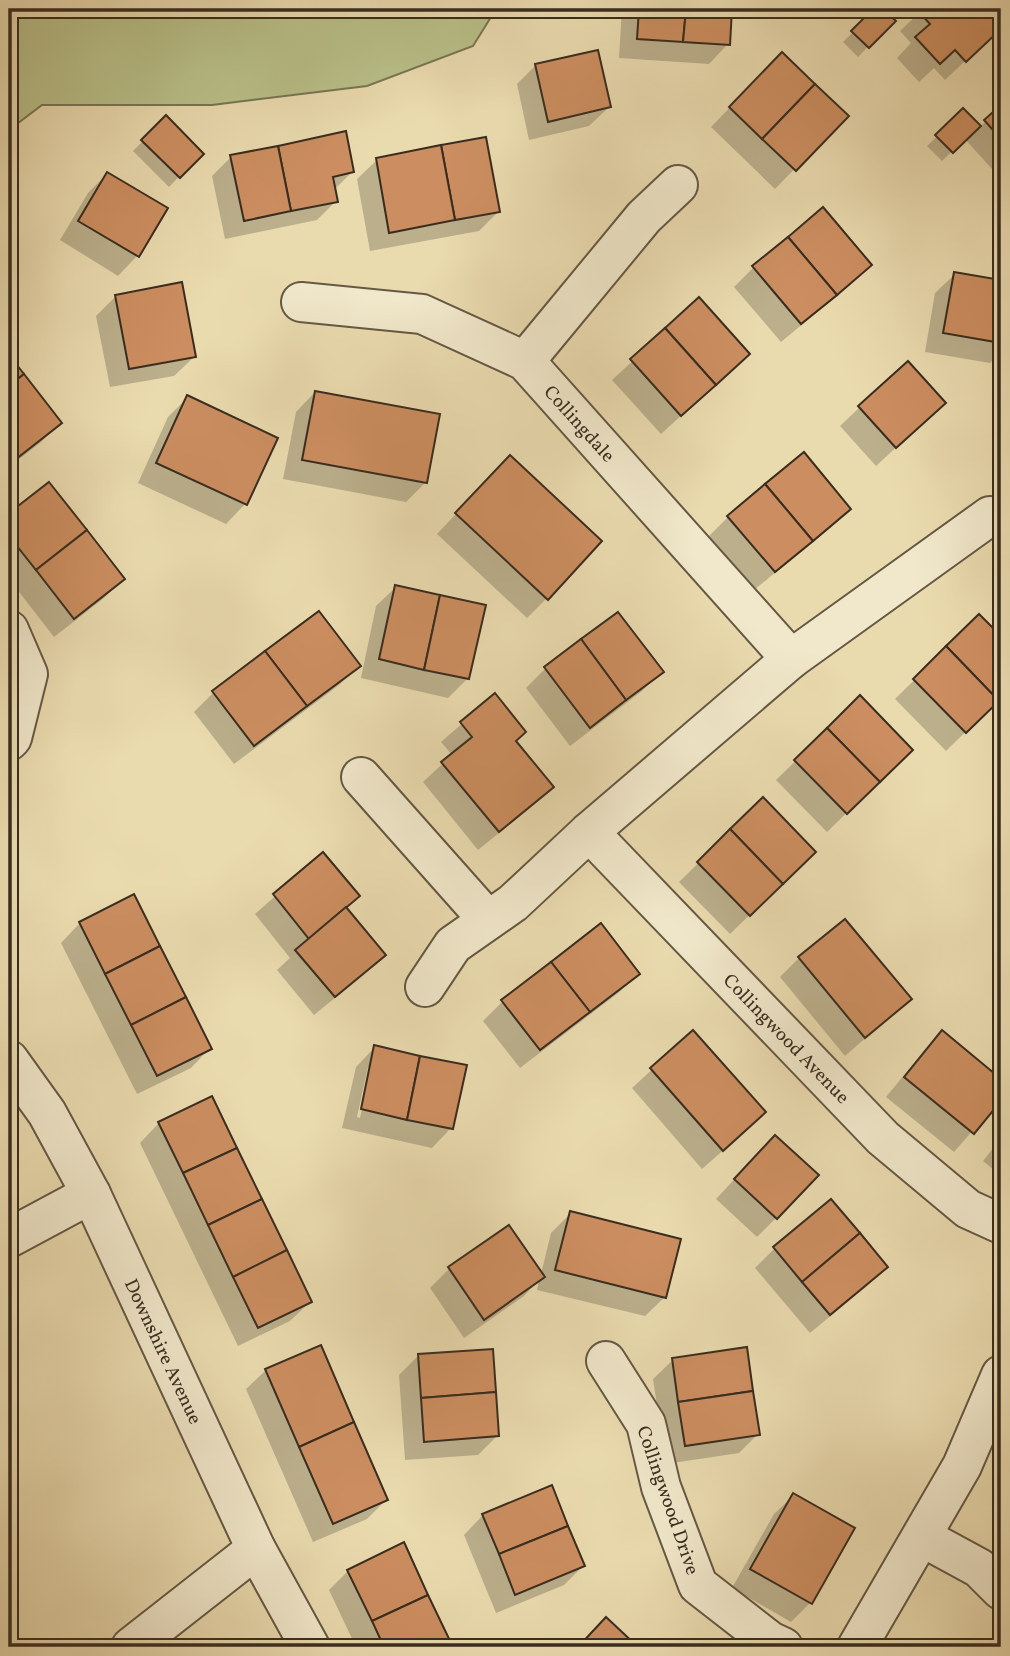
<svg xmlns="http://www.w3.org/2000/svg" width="1010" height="1656" font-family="Vollkorn,serif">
<rect width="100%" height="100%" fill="#eadbaf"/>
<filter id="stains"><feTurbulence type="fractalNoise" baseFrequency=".00286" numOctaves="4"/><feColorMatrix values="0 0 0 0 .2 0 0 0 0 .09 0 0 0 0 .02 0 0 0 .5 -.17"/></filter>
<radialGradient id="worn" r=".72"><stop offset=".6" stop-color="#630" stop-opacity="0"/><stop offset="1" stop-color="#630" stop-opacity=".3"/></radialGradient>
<path fill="#b9c089" stroke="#797654" stroke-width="2" d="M9,9H496L473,46L367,86L212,105H42L9,130Z"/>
<g fill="#0003" fill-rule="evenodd">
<path d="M622,9H730L728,44L709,64L619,58Z"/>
<path d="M876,9H881L893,21L858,57L843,42Z"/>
<path d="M923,9H983L1000,28L945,80L934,68L919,82L897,58L911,43L900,31Z"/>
<path d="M536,65L609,107L589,126L529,140L517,84Z"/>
<path d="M763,73L846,116L775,189L711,127Z"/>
<path d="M1001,107V179L965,139L942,161L927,146L963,111L980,127Z"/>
<path d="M166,118L201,154L169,187L133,151Z"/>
<path d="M231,157L353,171L334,190L336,201L317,220L225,239L212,176Z"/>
<path d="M377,160L499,211L479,231L370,251L357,179Z"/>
<path d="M107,174L166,209L137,256L118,276L60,240L88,193Z"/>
<path d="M870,265L851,284L781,342L734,287L754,267Z"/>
<path d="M955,274L1001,282V352L990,363L925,352L935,293Z"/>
<path d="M116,296L194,357L174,376L110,387L96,316Z"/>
<path d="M699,300L728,373L661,434L612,380Z"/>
<path d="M9,358L60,423L41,442L9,467Z"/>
<path d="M315,392L426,482L406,502L283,479L296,412Z"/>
<path d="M188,397L276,438L245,504L226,524L138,483L168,417Z"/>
<path d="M944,403L876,466L840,426L860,407Z"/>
<path d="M491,477L547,598L527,618L437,534Z"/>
<path d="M48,484L123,579L104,598L54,637L9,579V515Z"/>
<path d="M849,509L830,528L754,590L709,536L728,517Z"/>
<path d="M396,587L468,678L448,698L361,678L376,606Z"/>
<path d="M318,613L358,666L339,685L234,764L194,712L213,693Z"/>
<path d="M617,614L661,672L642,691L570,746L526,688L545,669Z"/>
<path d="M979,616L1001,639V697L946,751L895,699Z"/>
<path d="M495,695L515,741L552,787L532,806L478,850L423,782L452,755L441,742Z"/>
<path d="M860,698L911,750L827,832L776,780Z"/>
<path d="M763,800L814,852L730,934L679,882Z"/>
<path d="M323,854L358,896L345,909L383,954L364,974L314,1015L277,970L290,958L255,914Z"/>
<path d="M80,923L210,1048L191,1068L137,1094L61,943Z"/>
<path d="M799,958L910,999L845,1056L780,977Z"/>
<path d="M638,974L618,993L520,1068L483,1021L503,1001Z"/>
<path d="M693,1032L745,1131L702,1169L632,1088Z"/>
<path d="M942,1033L1001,1081V1098L954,1152L886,1097L923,1052Z"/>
<path d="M375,1047L451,1128L432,1148L342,1128L356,1067ZM368,1067H371L360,1118L357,1117Z"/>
<path d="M159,1123L310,1302L290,1321L238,1346L140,1143Z"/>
<path d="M1001,1138V1176L983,1161Z"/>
<path d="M756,1156L776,1218L757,1237L716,1199Z"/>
<path d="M571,1213L665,1297L645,1316L537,1290L539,1280L524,1296L464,1338L430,1288L449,1269L508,1227L541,1274L551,1233Z"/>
<path d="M774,1249L886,1267L867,1286L810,1333L755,1268Z"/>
<path d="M418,1356L497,1436L478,1455L405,1460L399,1375Z"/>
<path d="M673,1360L758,1434L739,1453L666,1464L653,1379Z"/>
<path d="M266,1370L386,1500L367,1519L313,1542L246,1389Z"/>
<path d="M794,1495L810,1603L791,1622L732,1588L774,1514Z"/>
<path d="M483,1515L583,1566L564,1585L496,1613L464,1535Z"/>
<path d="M348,1571L451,1647H356L329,1590Z"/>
</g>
<g fill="#cc8e60" stroke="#392d20" stroke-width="2">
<path d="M639,9H686L683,42L637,39Z"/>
<path d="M686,9H732L730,45L683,42Z"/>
<path d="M873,9H883L896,21L869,48L851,31Z"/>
<path d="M921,9H985L1001,26V29L966,62L955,50L940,64L915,37L930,24L918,11Z"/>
<path d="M598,50L611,107L548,122L535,64Z"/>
<path d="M782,52L815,84L762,139L729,107Z"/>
<path d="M815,84L849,116L796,171L762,139Z"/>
<path d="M1001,105V139L984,120Z"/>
<path d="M963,108L981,126L953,153L935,135Z"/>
<path d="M166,115L204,154L180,178L141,140Z"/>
<path d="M346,131L354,172L333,177L338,202L291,211L278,146Z"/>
<path d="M486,137L500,212L455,220L441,145Z"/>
<path d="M441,145L455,220L389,233L376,158Z"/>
<path d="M278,146L291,211L244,221L230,155Z"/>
<path d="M107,172L168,208L139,257L78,221Z"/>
<path d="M823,207L872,265L837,295L788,237Z"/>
<path d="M788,237L837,295L801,324L752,266Z"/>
<path d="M954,272L1001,280V343L943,333Z"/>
<path d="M182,282L196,357L129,369L115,295Z"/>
<path d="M699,297L750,354L716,385L665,328Z"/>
<path d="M665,328L716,385L681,416L630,359Z"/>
<path d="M9,355L24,374L9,386Z"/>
<path d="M908,361L946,403L896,448L858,406Z"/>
<path d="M24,374L62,423L11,463L9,460V386Z"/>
<path d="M315,391L440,414L427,483L302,460Z"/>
<path d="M187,395L278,438L247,505L156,463Z"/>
<path d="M804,452L851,509L813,541L765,484Z"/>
<path d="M510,455L602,541L548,600L455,513Z"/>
<path d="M49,482L87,530L36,570L9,536V513Z"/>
<path d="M765,484L813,541L775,572L727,516Z"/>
<path d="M87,530L125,579L74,619L36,570Z"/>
<path d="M395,585L440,595L424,670L379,659Z"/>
<path d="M440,595L486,605L469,679L424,670Z"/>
<path d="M319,611L361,666L307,706L265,651Z"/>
<path d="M618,612L664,672L626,700L581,639Z"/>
<path d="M979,614L1001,636V699L999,701L946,646Z"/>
<path d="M581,639L626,700L590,728L544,667Z"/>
<path d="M946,646L999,701L966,733L913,679Z"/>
<path d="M265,651L307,706L254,746L212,691Z"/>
<path d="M495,693L526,732L516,741L554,787L499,832L441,762L472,737L460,722Z"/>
<path d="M860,695L913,750L880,782L827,728Z"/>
<path d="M827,728L880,782L847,814L794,760Z"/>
<path d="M763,797L816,852L783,884L730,829Z"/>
<path d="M730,829L783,884L750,916L697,862Z"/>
<path d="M323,852L360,896L309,939L273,894Z"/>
<path d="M134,894L160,946L105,974L79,922Z"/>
<path d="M346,907L386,955L335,997L295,950Z"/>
<path d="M845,919L912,999L865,1038L798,957Z"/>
<path d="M601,923L640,974L590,1012L551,962Z"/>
<path d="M160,946L186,997L131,1025L105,974Z"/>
<path d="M551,962L590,1012L540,1050L501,1000Z"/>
<path d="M186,997L212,1049L157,1076L131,1025Z"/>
<path d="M693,1030L766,1112L723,1151L650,1068Z"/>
<path d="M942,1030L1001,1079V1101L974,1134L904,1077Z"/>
<path d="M374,1045L420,1056L407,1120L361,1109Z"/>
<path d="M420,1056L467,1065L453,1129L407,1120Z"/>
<path d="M212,1096L237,1148L183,1173L158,1122Z"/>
<path d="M775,1135L819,1175L777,1219L734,1179Z"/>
<path d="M237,1148L262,1199L208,1225L183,1173Z"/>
<path d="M262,1199L287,1250L233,1277L208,1225Z"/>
<path d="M831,1199L860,1233L802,1282L773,1247Z"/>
<path d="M570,1211L681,1239L666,1298L555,1270Z"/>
<path d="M509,1225L545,1277L484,1320L448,1267Z"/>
<path d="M860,1233L888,1267L830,1315L802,1282Z"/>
<path d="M287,1250L312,1302L258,1328L233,1277Z"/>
<path d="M321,1345L354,1422L299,1447L265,1369Z"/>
<path d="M747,1347L753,1391L678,1402L672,1358Z"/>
<path d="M493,1349L496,1392L421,1398L418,1354Z"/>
<path d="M753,1391L760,1435L685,1446L678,1402Z"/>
<path d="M496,1392L499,1436L424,1442L421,1398Z"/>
<path d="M354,1422L388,1500L333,1524L299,1447Z"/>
<path d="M552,1485L568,1526L499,1554L482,1514Z"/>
<path d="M793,1493L855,1528L812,1604L750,1569Z"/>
<path d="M568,1526L585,1566L515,1595L499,1554Z"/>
<path d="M404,1542L428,1595L372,1621L347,1570Z"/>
<path d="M428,1595L453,1647H384L372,1621Z"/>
<path d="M606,1617L638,1647H578Z"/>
</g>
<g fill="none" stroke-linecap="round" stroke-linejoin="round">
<defs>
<g id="minor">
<path d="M301,302L422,314L525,361L791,659"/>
<path d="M525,361L644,217L678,185"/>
<path d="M9,630L28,674L12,738L9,741"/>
<path d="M361,777L488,920"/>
<path d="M589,832L883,1138L968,1209L1001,1224"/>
<path d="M425,987L453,945L513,903L589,832L791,659L990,516"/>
<path d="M9,1060L47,1113L91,1194L256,1549L310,1647"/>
<path d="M9,1238L91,1194"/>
<path d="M606,1361L646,1424L661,1487L698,1585L770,1641L783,1647"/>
<path d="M922,1537L979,1568L1001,1590"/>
<path d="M131,1647L256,1549"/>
<path d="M857,1647L962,1466L1001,1375"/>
</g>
</defs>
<use href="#minor" stroke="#655844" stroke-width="42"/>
<use href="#minor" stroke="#f1e8cb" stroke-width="38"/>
</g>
<g text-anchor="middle" stroke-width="6" stroke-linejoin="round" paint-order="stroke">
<g font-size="19" fill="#392d20" stroke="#f1e8cb">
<text transform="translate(580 423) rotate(48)" y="7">Collingdale</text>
<text transform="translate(787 1038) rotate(46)" y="7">Collingwood Avenue</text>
<text transform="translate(164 1351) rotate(65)" y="7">Downshire Avenue</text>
<text transform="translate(669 1500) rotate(71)" y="7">Collingwood Drive</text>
</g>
</g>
<rect width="1010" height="1656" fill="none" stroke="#eadbaf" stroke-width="35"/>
<rect x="10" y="10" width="989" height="1635" fill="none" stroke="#392d20" stroke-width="3.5"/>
<rect x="18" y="18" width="975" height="1621" fill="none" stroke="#392d20" stroke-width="2"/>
<rect width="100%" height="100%" filter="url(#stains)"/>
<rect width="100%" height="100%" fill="url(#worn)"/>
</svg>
